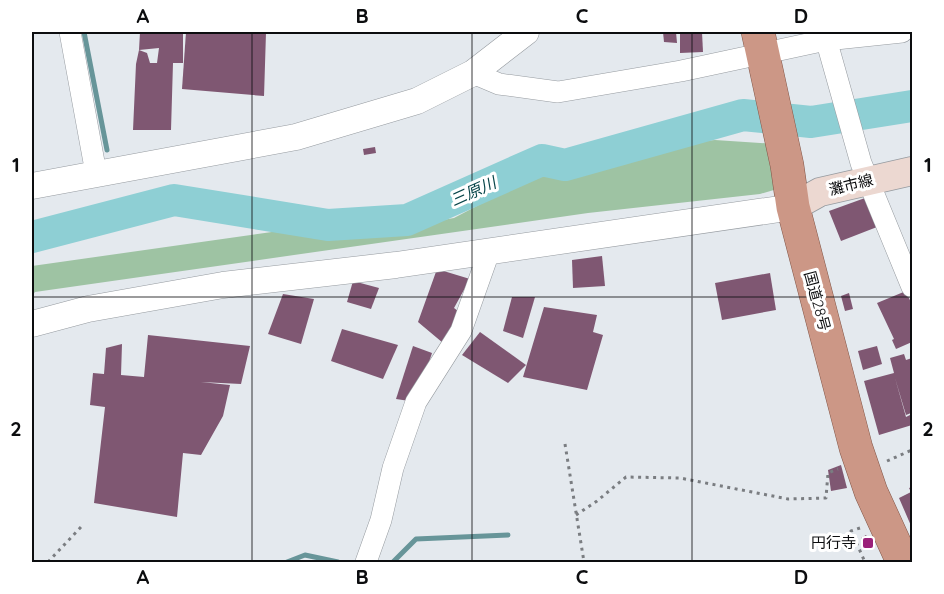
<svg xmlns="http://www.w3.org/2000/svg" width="944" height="594" font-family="Quicksand,'Noto Sans JP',sans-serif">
<rect width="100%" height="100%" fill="#e4e9ee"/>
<path fill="#9ec3a3" d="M715,140L776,144L784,187L760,194L588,213L35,292L32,296V266L293,229L323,231L402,227L454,218L543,171H560L581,165L611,152L648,146Z"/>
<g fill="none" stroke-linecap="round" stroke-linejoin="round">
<g stroke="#679599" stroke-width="5">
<path d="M84,32L107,150"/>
<path d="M287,562L305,555L338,562"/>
<path d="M393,562L416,539L508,535"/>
</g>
<path stroke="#8ecfd4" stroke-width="32" d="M32,237L174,200L328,225L407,220L542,160L565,165L743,115L811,122L912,106"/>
</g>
<g fill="#7f5772">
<path d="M140,32H183V63H173L171,130H133L136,64L139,50L147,53L150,63H157L159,48L139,50Z"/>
<path d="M186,32H266L264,96L182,89Z"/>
<path d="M663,32H676L677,43L664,42Z"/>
<path d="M680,32H702L703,52L680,53Z"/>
<path d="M375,147L376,153L364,155L363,149Z"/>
<path d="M865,198L877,227L841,241L829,211Z"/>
<path d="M602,256L605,286L573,288L572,260Z"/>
<path d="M437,269L470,279L454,308L466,317L449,348L418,322Z"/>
<path d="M770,273L776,310L722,320L715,283Z"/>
<path d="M353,281L379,288L371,309L347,302Z"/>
<path d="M906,291L912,305V342L896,349L892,340L894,339L877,303Z"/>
<path d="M849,293L853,309L845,311L841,296Z"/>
<path d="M283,294L314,299L301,344L268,334Z"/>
<path d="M512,297H535L523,338L503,331Z"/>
<path d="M544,307L597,315L593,332L603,335L587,390L523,377Z"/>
<path d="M342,329L398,345L383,379L331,361Z"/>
<path d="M480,332L526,365L508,383L462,355Z"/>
<path d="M148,335L250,346L241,384L201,382L230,385L223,416L201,455L183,453L177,517L94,503L105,407L90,405L93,373L104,374L106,348L122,344L121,375L144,377Z"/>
<path d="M413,346L432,353L416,402L396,399Z"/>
<path d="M877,346L882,364L863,370L858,351Z"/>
<path d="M904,354L906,360L912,358V409L910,410L911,413L906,415L895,378L906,417L910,415L912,425L879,435L864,381L894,373L890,358Z"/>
<path d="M841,465L847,488L831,491L828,470Z"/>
<path d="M912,487V528L899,498L911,492L909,488Z"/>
<path d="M866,535L873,547L868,550L861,538Z"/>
</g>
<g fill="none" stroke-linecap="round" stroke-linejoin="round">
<defs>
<g id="minor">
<path d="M70,32L96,173"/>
<path d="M824,32L861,163L912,287"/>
<path d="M473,73L499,84L558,92L681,71L826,40L902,32"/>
<path d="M366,562L381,520L393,468L416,402L461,331L489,252"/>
</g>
<g id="tertiary">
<path d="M32,186L296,137L417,101L473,73L526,32"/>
<path d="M32,324L88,309L223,285L396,265L793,207"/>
</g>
<path id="secondary" d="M793,207L820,192L912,171"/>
<path id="trunk" d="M758,32L787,165L793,207L856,448L871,492L903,562"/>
</defs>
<use href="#minor" stroke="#969ba0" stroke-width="22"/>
<use href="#tertiary" stroke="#969ba0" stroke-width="27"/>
<use href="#secondary" stroke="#969ba0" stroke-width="30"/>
<use href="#trunk" stroke="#815648" stroke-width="34"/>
<g stroke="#7a7d81" stroke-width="3" stroke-dasharray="3 4.5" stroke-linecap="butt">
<path d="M565,444L584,562"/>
<path d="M887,461L912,450"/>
<path d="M576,515L597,501L626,477L680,478L788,499L826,498L828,473L838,469"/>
<path d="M860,528L851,531L865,562"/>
<path d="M48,562L81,527"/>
</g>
<use href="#minor" stroke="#fff" stroke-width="21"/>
<use href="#tertiary" stroke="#fff" stroke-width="26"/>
<use href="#secondary" stroke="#ecd8d1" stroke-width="28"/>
<use href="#trunk" stroke="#cc9786" stroke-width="33"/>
</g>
<path fill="none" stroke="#0c0d0f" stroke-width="1.5" stroke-opacity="0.55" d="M252,32V562M472,32V562M692,32V562M32,297H912"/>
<rect fill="#9a2079" stroke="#fff" stroke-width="2" x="862" y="537" width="12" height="12" rx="3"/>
<g text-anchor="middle" stroke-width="6" stroke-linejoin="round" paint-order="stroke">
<g font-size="15" fill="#0c0d0f" stroke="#fff">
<text transform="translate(851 185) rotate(-14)" y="5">灘市線</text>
<text transform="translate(817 301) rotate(75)" y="5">国道28号</text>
</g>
<g font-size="15" fill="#0c0d0f" stroke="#fff" text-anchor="end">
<text x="856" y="548">円行寺</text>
</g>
<g font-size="16" font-style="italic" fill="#08464a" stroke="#fff">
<text transform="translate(473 191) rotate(-24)" y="6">三原川</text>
</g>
</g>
<rect width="944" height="594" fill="none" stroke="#ffffff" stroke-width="66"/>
<rect x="33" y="33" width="878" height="528" fill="none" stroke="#0c0d0f" stroke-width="2"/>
<g font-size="20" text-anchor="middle" font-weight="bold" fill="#0c0d0f">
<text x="143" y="23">A</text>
<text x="362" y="23">B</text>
<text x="582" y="23">C</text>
<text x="801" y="23">D</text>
<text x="16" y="172">1</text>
<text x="928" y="172">1</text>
<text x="16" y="436">2</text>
<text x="928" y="436">2</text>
<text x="143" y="584">A</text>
<text x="362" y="584">B</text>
<text x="582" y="584">C</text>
<text x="801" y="584">D</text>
</g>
</svg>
